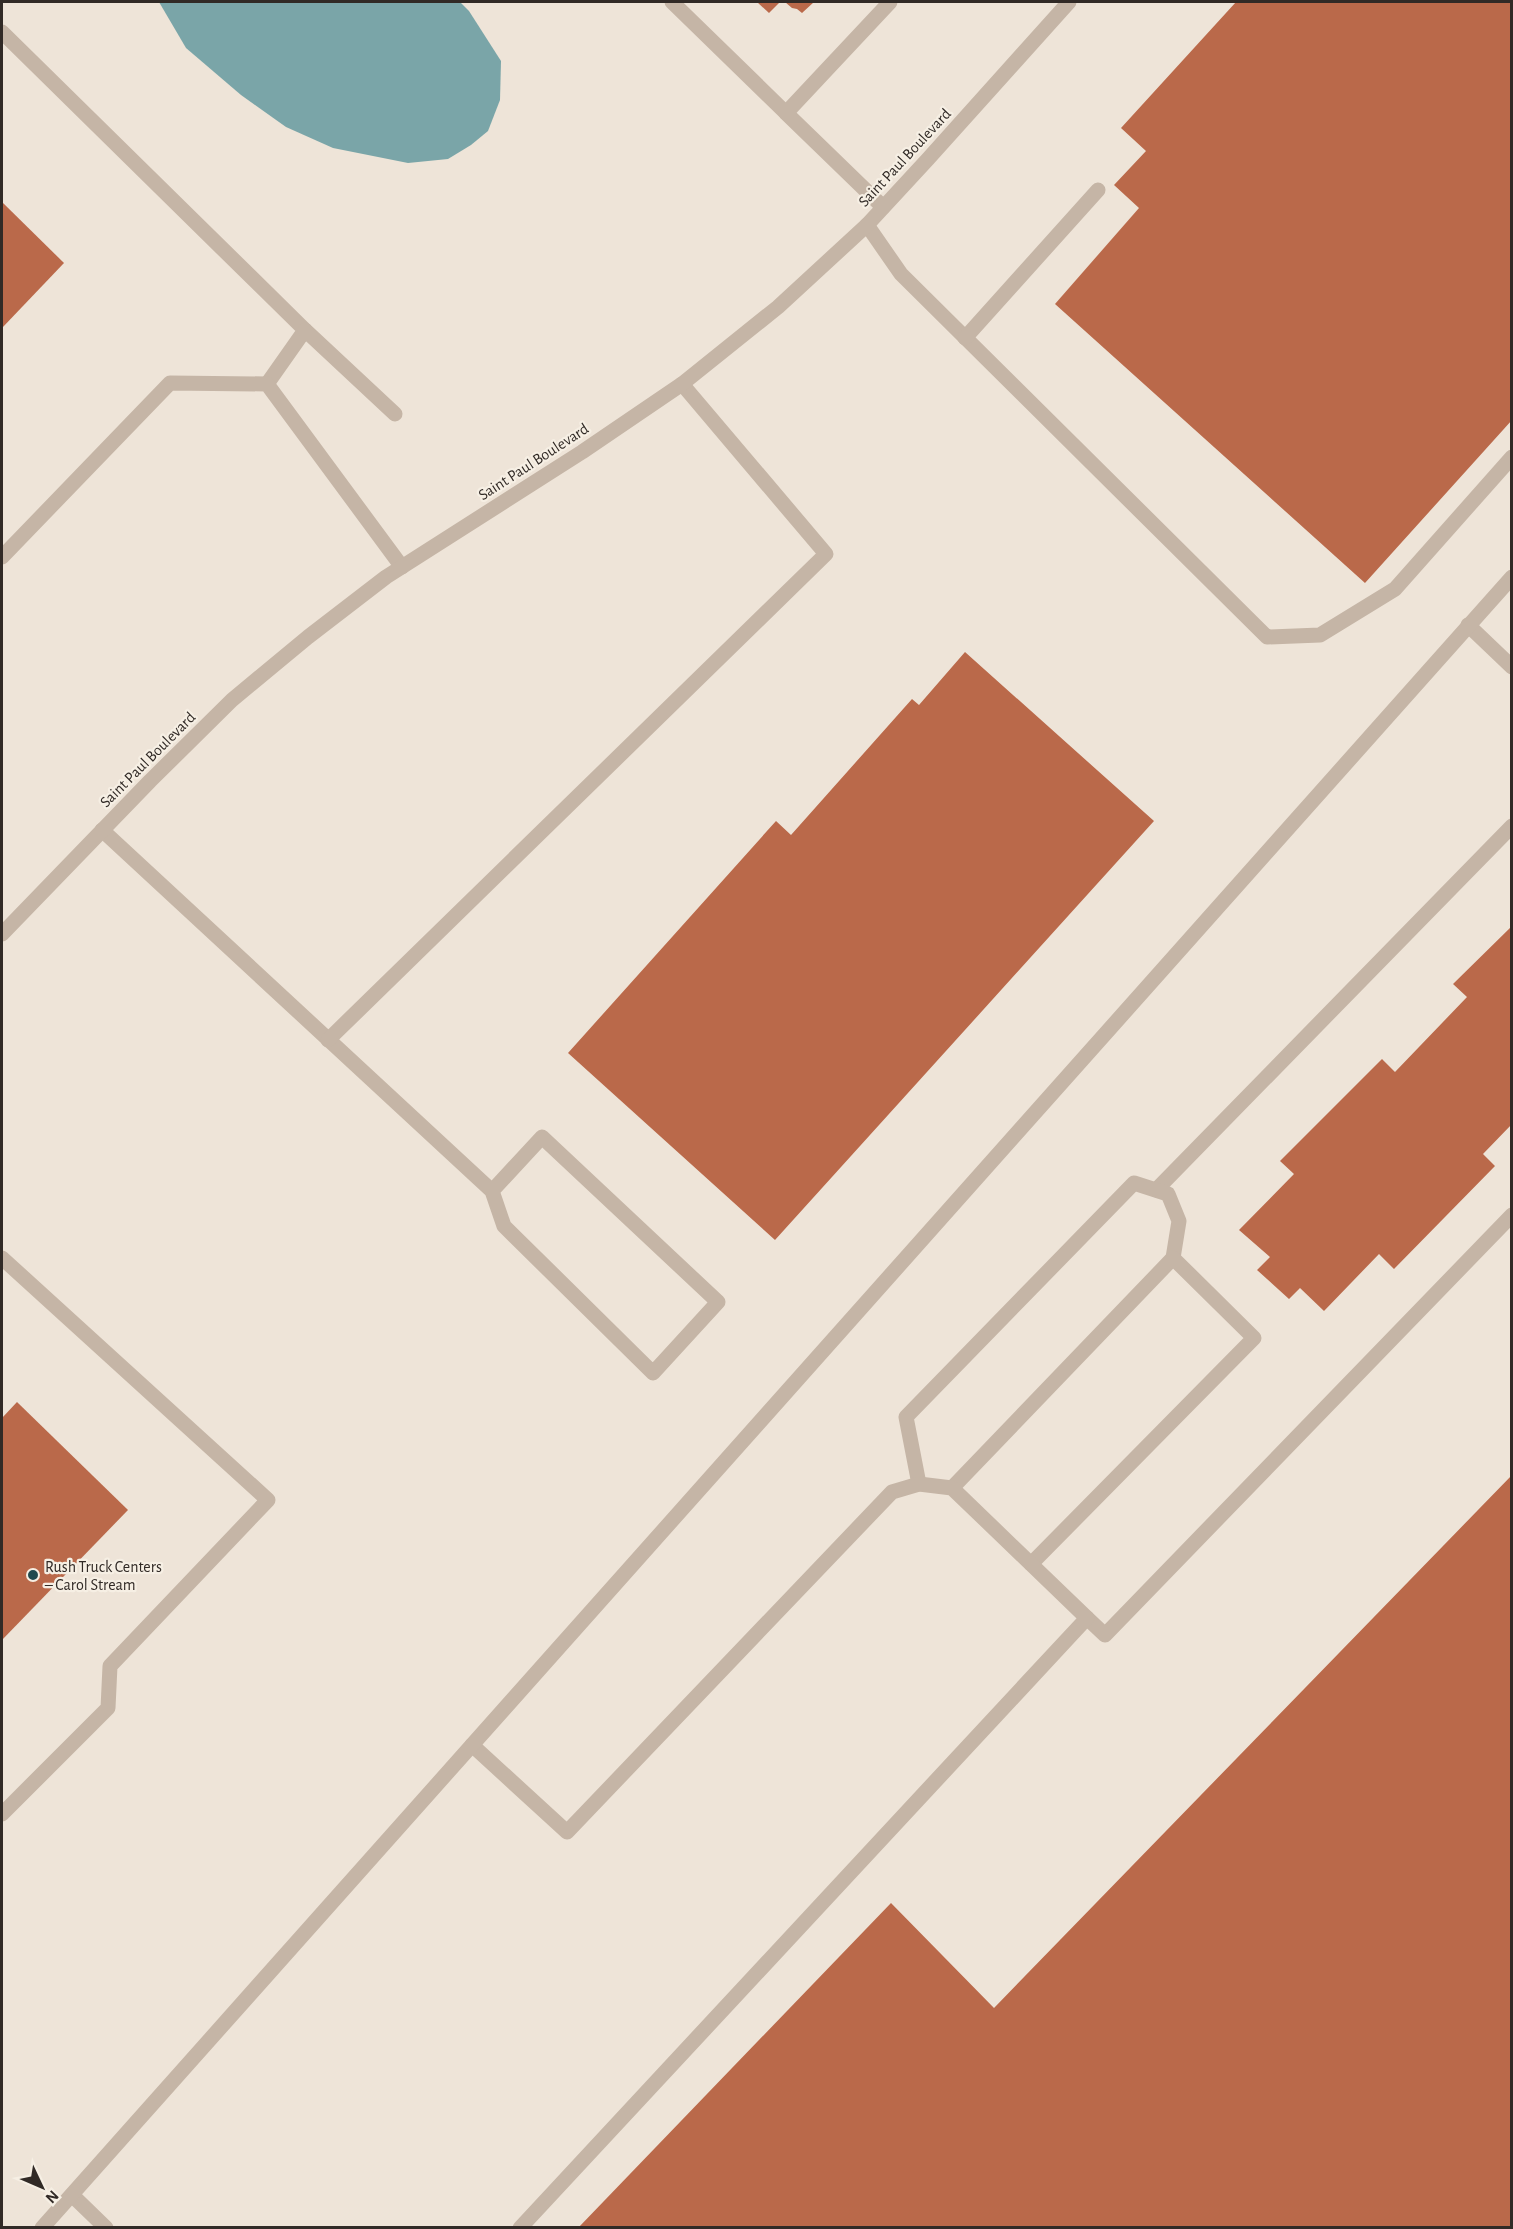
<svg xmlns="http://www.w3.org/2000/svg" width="1513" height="2229" font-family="'Alegreya Sans',sans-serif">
<rect width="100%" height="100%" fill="#eee4d8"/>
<path fill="#7aa5a8" d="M159,2H460L469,11L501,61L500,100L488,131L471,145L448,159L408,163L333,148L286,127L241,95L186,48Z"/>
<g fill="#ba694a">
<path d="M757,2H780L769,13Z"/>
<path d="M785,2H814L802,13L797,9L792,8Z"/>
<path d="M1236,2H1512V420L1365,583L1055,304L1139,208L1114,185L1146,151L1121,128Z"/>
<path d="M2,202L64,263L2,328Z"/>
<path d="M965,652L1154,821L775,1240L568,1053L776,821L791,835L912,699L919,705Z"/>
<path d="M1512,926V1124L1483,1154L1495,1166L1394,1269L1379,1254L1324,1311L1300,1288L1289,1299L1257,1270L1270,1257L1239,1230L1294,1174L1280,1161L1382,1059L1395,1072L1467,997L1453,984Z"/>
<path d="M17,1402L128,1510L2,1640V1418Z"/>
<path d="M1512,1475V2228H578L891,1903L994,2008Z"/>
</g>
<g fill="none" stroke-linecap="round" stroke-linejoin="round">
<g stroke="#c5b5a6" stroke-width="15">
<path d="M672,2L786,113"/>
<path d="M2,32L305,330L267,384"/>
<path d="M883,207L786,113L890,2"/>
<path d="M867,225L901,274L1267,637L1320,635L1395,589L1512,457"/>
<path d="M305,330L395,414"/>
<path d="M965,338L1098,190"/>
<path d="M2,557L170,383L267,384L402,567"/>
<path d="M1468,625L1512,667"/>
<path d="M102,830L492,1191L542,1137L718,1302L653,1373L504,1226L492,1191"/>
<path d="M328,1040L826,554L682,384"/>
<path d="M1156,1190L1512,826"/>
<path d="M2,1258L268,1500L110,1666L108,1708L2,1814"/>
<path d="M919,1484L906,1417L1134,1183L1168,1194L1179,1221L1173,1258"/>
<path d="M952,1488L1173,1258L1254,1338L1031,1564"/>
<path d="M1087,1618L1105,1635L1512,1215"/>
<path d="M472,1745L567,1832L892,1492L919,1484L952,1488L1087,1618L520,2228"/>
<path d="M72,2195L106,2228"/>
<path d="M42,2228L1512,577"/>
</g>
<path stroke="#c5b5a6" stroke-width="15" d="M2,934L150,781L232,700L308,637L386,577L582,452L682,384L778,307L867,225L928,159L1069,2"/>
</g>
<circle fill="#204a4f" stroke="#f6efe4" stroke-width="2" cx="33" cy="1575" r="6"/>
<g text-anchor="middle" stroke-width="4.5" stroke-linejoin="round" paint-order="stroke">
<g font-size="16" fill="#312a26" stroke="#f6efe4">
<text transform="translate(904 157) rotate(-47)" y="6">Saint Paul Boulevard</text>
<text transform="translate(533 461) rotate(-33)" y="6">Saint Paul Boulevard</text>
<text transform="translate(147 759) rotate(-45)" y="6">Saint Paul Boulevard</text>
</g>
<g font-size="16" fill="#312a26" stroke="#f6efe4" text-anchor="start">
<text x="45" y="1572">Rush Truck Centers<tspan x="45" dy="18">– Carol Stream</tspan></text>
</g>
</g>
<rect width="1513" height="2229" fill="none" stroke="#312a26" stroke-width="6"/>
<g transform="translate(42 2187) rotate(134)" stroke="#f6efe4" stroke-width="4.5" paint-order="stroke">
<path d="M0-4.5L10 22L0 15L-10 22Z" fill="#312a26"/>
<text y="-9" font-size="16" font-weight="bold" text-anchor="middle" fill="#312a26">N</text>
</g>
</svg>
